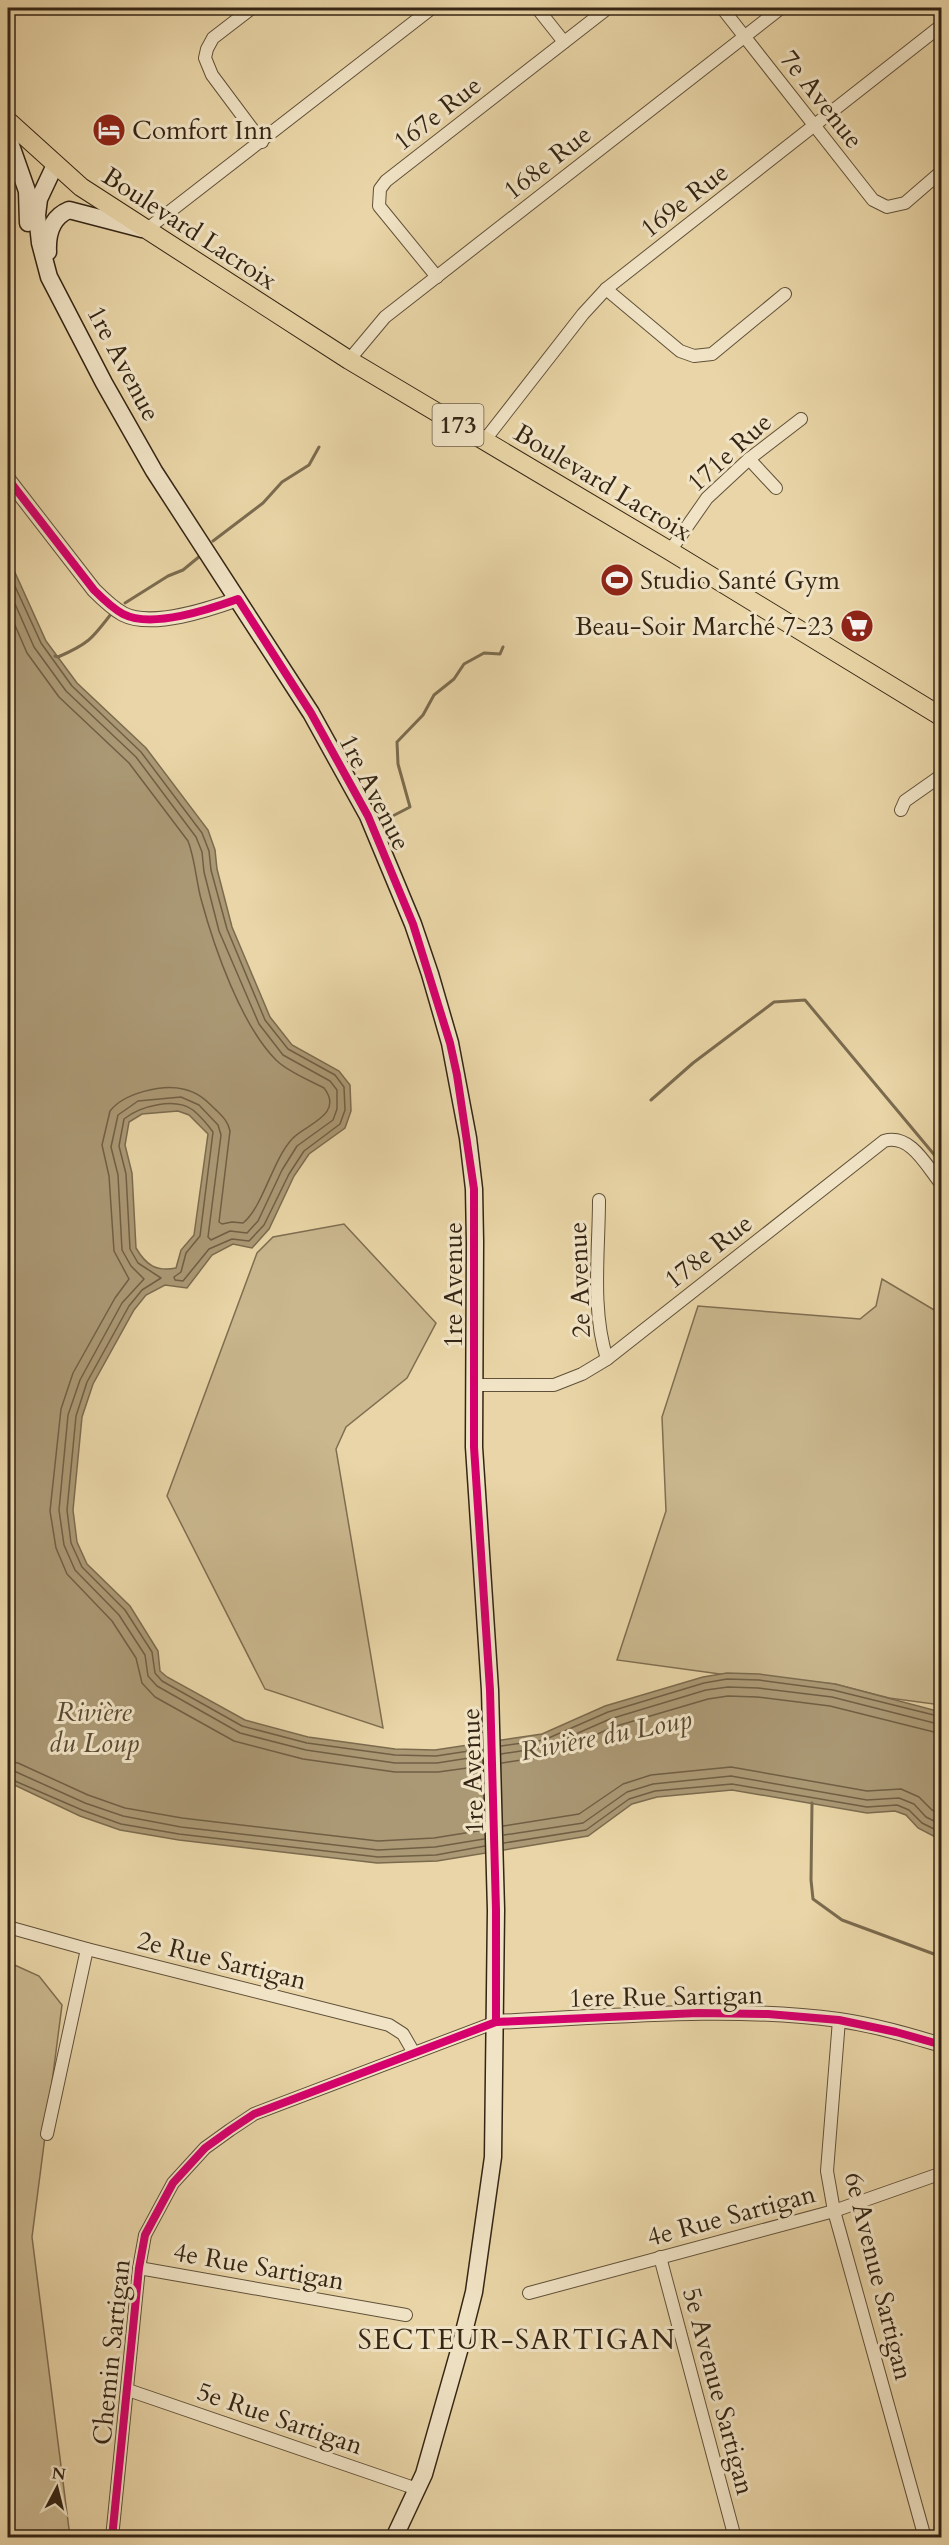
<svg xmlns="http://www.w3.org/2000/svg" width="949" height="2545" font-family="Cardo,serif">
<rect width="100%" height="100%" fill="#e9d5a7"/>
<filter id="stains"><feTurbulence type="fractalNoise" baseFrequency=".00333" numOctaves="4"/><feColorMatrix values="0 0 0 0 .2 0 0 0 0 .09 0 0 0 0 .02 0 0 0 .5 -.17"/></filter>
<radialGradient id="worn" r=".72"><stop offset=".6" stop-color="#630" stop-opacity="0"/><stop offset="1" stop-color="#630" stop-opacity=".3"/></radialGradient>
<g fill="#cab78e" stroke="#7f6e51" stroke-width="1.5">
<path d="M344,1224L436,1323L407,1378L346,1427L336,1449L383,1728L265,1689L167,1496L257,1253L273,1237Z"/>
<path d="M882,1279L941,1314V1705L889,1698L835,1684L720,1674L617,1660L666,1511L662,1417L698,1306L860,1319L876,1306Z"/>
<path d="M8,1962L39,1976L62,2005L32,2237L70,2537L8,2538Z"/>
</g>
<path fill="#ab9975" stroke="#7b6b4e" stroke-width="1.5" fill-rule="evenodd" d="M8,557L46,641L77,683L146,748L208,830L215,850L217,869L232,927L270,1017L292,1045L339,1071L350,1085L351,1111L345,1128L309,1154L294,1176L269,1229L252,1248L233,1244L212,1255L187,1288L165,1285L146,1295L134,1310L93,1384L82,1417L73,1510L77,1542L87,1564L130,1606L158,1651L160,1671L167,1677L245,1720L308,1737L395,1749L435,1750L542,1734L605,1706L703,1677L727,1673L759,1674L835,1684L941,1712V1840L918,1828L906,1815L895,1811L867,1813L732,1790L657,1797L632,1804L588,1836L437,1861L377,1863L179,1840L120,1830L80,1816L8,1782ZM178,1111L189,1115L208,1134L194,1235L181,1250L176,1268C156,1272 146,1265 136,1248L132,1173L125,1145L129,1122L142,1114Z"/>
<g fill="none" stroke-linecap="round" stroke-linejoin="round">
<g stroke="#705f44" stroke-width="1.5">
<path d="M8,571L41,643L72,686L141,752L202,833L209,851L211,870L227,929L265,1020L288,1049L335,1075L344,1087L345,1110L340,1124L304,1151L289,1174L264,1225L249,1241L232,1239L209,1249L183,1281L175,1280L174,1277L181,1272L186,1253L200,1236L213,1132C208,1125 200,1116 193,1110C175,1097 140,1106 124,1119L119,1146L126,1174L130,1249L138,1263L161,1278L142,1290L129,1306L87,1382L76,1416L67,1510L71,1543L82,1567L125,1610L152,1652L155,1673L162,1681L242,1726L307,1743L395,1755L436,1756L482,1749"/>
<path d="M8,588L34,647L66,691L136,757L196,837L202,852L204,872L219,931L259,1024L283,1055L330,1081L337,1090V1109L333,1120L297,1146L282,1170L258,1221L247,1233L230,1231L211,1240L208,1237L221,1135L218,1125L199,1105L181,1097L138,1101L118,1115L111,1147L118,1175L122,1250L131,1266L144,1279L122,1303L80,1380L68,1415L59,1510L64,1545L75,1570L119,1615L145,1655L148,1676L157,1686L240,1733L306,1750L395,1763H437L482,1756"/>
<path d="M8,609L27,653L59,697L129,763L188,841C195,859 196,880 201,899C214,947 241,1025 276,1060C288,1072 309,1080 324,1088C345,1115 304,1125 292,1139C272,1161 263,1207 243,1223L232,1222L222,1224L219,1222L230,1131C228,1121 222,1116 215,1109C205,1099 197,1092 183,1089C162,1084 124,1093 110,1111L102,1145L109,1176L114,1251L129,1279L115,1298L73,1373L61,1409L50,1511L56,1548L67,1574L112,1621L136,1658L142,1683L155,1697L234,1741L303,1759L395,1772H438L482,1766"/>
<path d="M501,1746L544,1740L608,1712L704,1683L727,1679L759,1680L833,1690L942,1717"/>
<path d="M501,1754L546,1747L610,1719L706,1690L728,1687L758,1688L832,1697L942,1725"/>
<path d="M8,1761L18,1763L88,1795L125,1808L182,1818L378,1841L434,1838L484,1830"/>
<path d="M502,1763L549,1756L613,1727L708,1699L728,1696L757,1697L830,1706L942,1734"/>
<path d="M8,1770L14,1771L85,1803L123,1816L181,1827L378,1850L435,1847L484,1839"/>
<path d="M8,1778L82,1810L121,1824L179,1834L378,1857L436,1855L485,1846"/>
<path d="M503,1826L579,1814L623,1784L651,1775L731,1767L867,1791L901,1789L919,1797L932,1810L942,1815"/>
<path d="M504,1835L583,1823L627,1792L653,1784L731,1776L867,1800L899,1798L914,1804L926,1817L942,1825"/>
<path d="M504,1843L586,1830L629,1799L655,1791L732,1784L867,1807L897,1805L909,1810L922,1823L942,1833"/>
</g>
<g stroke="#7b6b4e" stroke-width="3">
<path d="M213,541L263,503L282,482L309,465L319,447"/>
<path d="M125,603L168,576L183,570L200,556"/>
<path d="M55,656L58,657C88,644 92,639 111,614"/>
<path d="M383,821L410,807L398,764L397,742L423,715L434,695L454,679L464,664L484,653L500,654L503,647"/>
<path d="M651,1100L693,1063L774,1002L805,1000L942,1164"/>
<path d="M812,1803L811,1880L813,1899L842,1920L942,1957"/>
</g>
<defs>
<g id="minor">
<path d="M252,8L213,38L207,49L205,58L212,75L262,142"/>
<path d="M537,8L564,42"/>
<path d="M722,8L873,200L887,207L905,203L942,171"/>
<path d="M146,230L432,8"/>
<path d="M437,277L379,206L380,189L386,181L608,8"/>
<path d="M606,289L680,351L694,356L712,354L785,294"/>
<path d="M349,360L385,317L781,8"/>
<path d="M484,441L583,314L606,289L942,25"/>
<path d="M749,459L776,488"/>
<path d="M670,551L707,498L749,459L801,419"/>
<path d="M901,810L905,801L942,775"/>
<path d="M599,1200C599,1252 591,1309 607,1359"/>
<path d="M473,1385H554L582,1374L607,1359L884,1141C911,1133 927,1167 942,1185"/>
<path d="M8,1927L87,1949L389,2025L403,2034L414,2053"/>
<path d="M839,2020L827,2171L834,2211L925,2538"/>
<path d="M47,2134L87,1949"/>
<path d="M660,2257L735,2538"/>
<path d="M139,2268L406,2315"/>
<path d="M529,2293L834,2211L942,2173"/>
<path d="M128,2390L417,2489"/>
<path d="M112,2538L139,2268L145,2235L173,2183L205,2148L230,2130L254,2114L496,2022"/>
</g>
<g id="tertiary">
<path d="M8,479L94,590C103,599 112,608 123,614C152,629 210,609 238,599"/>
<path d="M496,2022C610,2017 726,2005 839,2020C874,2025 908,2035 942,2045"/>
</g>
<g id="secondary">
<path d="M8,137L27,191L28,223"/>
<path d="M55,165L39,199L37,215L40,243L49,277L104,383L154,471L311,713L368,816L413,924L430,974L450,1043L468,1138L474,1189L475,1242L474,1447L490,1690L496,1910L493,2157L474,2292L459,2351L424,2474L394,2538"/>
<path d="M48,252C47,233 52,217 69,210L142,229"/>
</g>
<path id="primary" d="M8,121L81,187L349,360L670,551L942,717"/>
</defs>
<use href="#minor" stroke="#615139" stroke-width="14"/>
<use href="#tertiary" stroke="#615139" stroke-width="16"/>
<use href="#secondary" stroke="#342514" stroke-width="19"/>
<use href="#primary" stroke="#342514" stroke-width="20"/>
<use href="#minor" stroke="#f1e4c6" stroke-width="12"/>
<use href="#tertiary" stroke="#f1e4c6" stroke-width="14"/>
<use href="#secondary" stroke="#f1e4c6" stroke-width="16"/>
<use href="#primary" stroke="#e9d5a7" stroke-width="18"/>
<defs>
<g id="cycleway">
<path d="M8,479L94,590C103,599 112,608 123,614C152,629 210,609 238,599L311,713L368,816L413,924L450,1043L457,1075L474,1189V1447L490,1690L496,1910V2022"/>
<path d="M112,2538L139,2268L145,2235L173,2183L205,2148L230,2130L254,2114L496,2022L698,2013L768,2014L839,2020L896,2032L942,2045"/>
</g>
</defs>
<use href="#cycleway" stroke="#f1e4c6" stroke-width="11"/>
<use href="#cycleway" stroke="#d6006c" stroke-width="8"/>
</g>
<defs>
<symbol id="hotel-disc" viewBox="-11 -11 22 22"><circle r="9.5" fill="#8f2418" stroke="#f1e4c6"/><path d="M-6-4.5h1.5V1H6V5H4.5V3h-9V5H-6ZM-4 0a1.8 1.8 0 1 1 3.6 0ZM.5 0V-2.5h3Q6-2.5 6 0Z" fill="#fff"/></symbol>
<symbol id="stadium-disc" viewBox="-11 -11 22 22"><circle r="9.5" fill="#8f2418" stroke="#f1e4c6"/><path d="M0-5a6.5 5 0 1 0 0 10a6.5 5 0 1 0 0-10ZM-3.5-1.8h7v3.6h-7Z" fill="#fff"/></symbol>
<symbol id="supermarket-disc" viewBox="-11 -11 22 22"><circle r="9.5" fill="#8f2418" stroke="#f1e4c6"/><path d="M-6-5.5h2.5l.6 2H6L4.5 2H-2.5L-4.4-4H-6ZM-1.5 3.2a1.3 1.3 0 1 0 .1 0ZM3 3.2a1.3 1.3 0 1 0 .1 0Z" fill="#fff"/></symbol>
</defs>
<g fill-rule="evenodd">
<use href="#hotel-disc" x="90" y="111" width="38" height="38"/>
<use href="#stadium-disc" x="598" y="561" width="38" height="38"/>
<use href="#supermarket-disc" x="838" y="607" width="38" height="38"/>
</g>
<g text-anchor="middle" stroke-width="6" stroke-linejoin="round" paint-order="stroke">
<rect fill="#f1e4c6" stroke="#6d5e49" stroke-width="1.5" x="432.5" y="404" width="51" height="42" rx="4.5"/>
<g font-size="24" font-weight="bold" fill="#342514">
<text x="458" y="433">173</text>
</g>
<g font-size="26" fill="#342514" stroke="#f1e4c6">
<text transform="translate(822 99) rotate(52)" y="9">7e Avenue</text>
<text transform="translate(437 113) rotate(-38)" y="9">167e Rue</text>
<text transform="translate(547 162) rotate(-38)" y="9">168e Rue</text>
<text transform="translate(684 200) rotate(-38)" y="9">169e Rue</text>
<text transform="translate(190 228) rotate(33)" y="9">Boulevard Lacroix</text>
<text transform="translate(124 363) rotate(62)" y="9">1re Avenue</text>
<text transform="translate(729 452) rotate(-42)" y="9">171e Rue</text>
<text transform="translate(603 482) rotate(31)" y="9">Boulevard Lacroix</text>
<text transform="translate(375 792) rotate(63)" y="9">1re Avenue</text>
<text transform="translate(708 1251) rotate(-38)" y="9">178e Rue</text>
<text transform="translate(579 1280) rotate(-92)" y="9">2e Avenue</text>
<text transform="translate(453 1285) rotate(-90)" y="9">1re Avenue</text>
<text transform="translate(472 1771) rotate(-92)" y="9">1re Avenue</text>
<text transform="translate(222 1960) rotate(14)" y="9">2e Rue Sartigan</text>
<text transform="translate(666 1996) rotate(-1)" y="9">1ere Rue Sartigan</text>
<text transform="translate(731 2215) rotate(-15)" y="9">4e Rue Sartigan</text>
<text transform="translate(259 2266) rotate(10)" y="9">4e Rue Sartigan</text>
<text transform="translate(879 2276) rotate(76)" y="9">6e Avenue Sartigan</text>
<text transform="translate(111 2352) rotate(-84)" y="9">Chemin Sartigan</text>
<text transform="translate(719 2391) rotate(75)" y="9">5e Avenue Sartigan</text>
<text transform="translate(280 2418) rotate(19)" y="9">5e Rue Sartigan</text>
</g>
<g font-size="26" fill="#342514" stroke="#f1e4c6" text-anchor="start">
<text x="132" y="139">Comfort Inn</text>
<text x="640" y="589">Studio Santé Gym</text>
<text x="834" y="635" text-anchor="end">Beau-Soir Marché 7-23</text>
</g>
<g font-size="27" font-style="italic" fill="#584831" stroke="#f1e4c6">
<text x="94" y="1721">Rivière<tspan x="94" dy="31">du Loup</tspan></text>
<text transform="translate(606 1735) rotate(-11)" y="9">Rivière du Loup</text>
</g>
<g font-size="28" letter-spacing="1.5" fill="#342514" stroke="#f1e4c6">
<text x="517" y="2349">SECTEUR-SARTIGAN</text>
</g>
</g>
<rect width="949" height="2545" fill="none" stroke="#e9d5a7" stroke-width="30"/>
<rect x="9" y="9" width="931" height="2527" fill="none" stroke="#342514" stroke-width="3"/>
<rect x="15" y="15" width="919" height="2515" fill="none" stroke="#342514" stroke-width="1.5"/>
<g transform="translate(57 2488) rotate(7)" stroke="#f1e4c6" stroke-width="4.5" paint-order="stroke">
<path d="M0-4.5L10 22L0 15L-10 22Z" fill="#342514"/>
<text y="-9" font-size="16" font-weight="bold" text-anchor="middle" fill="#342514">N</text>
</g>
<rect width="100%" height="100%" filter="url(#stains)"/>
<rect width="100%" height="100%" fill="url(#worn)"/>
</svg>
